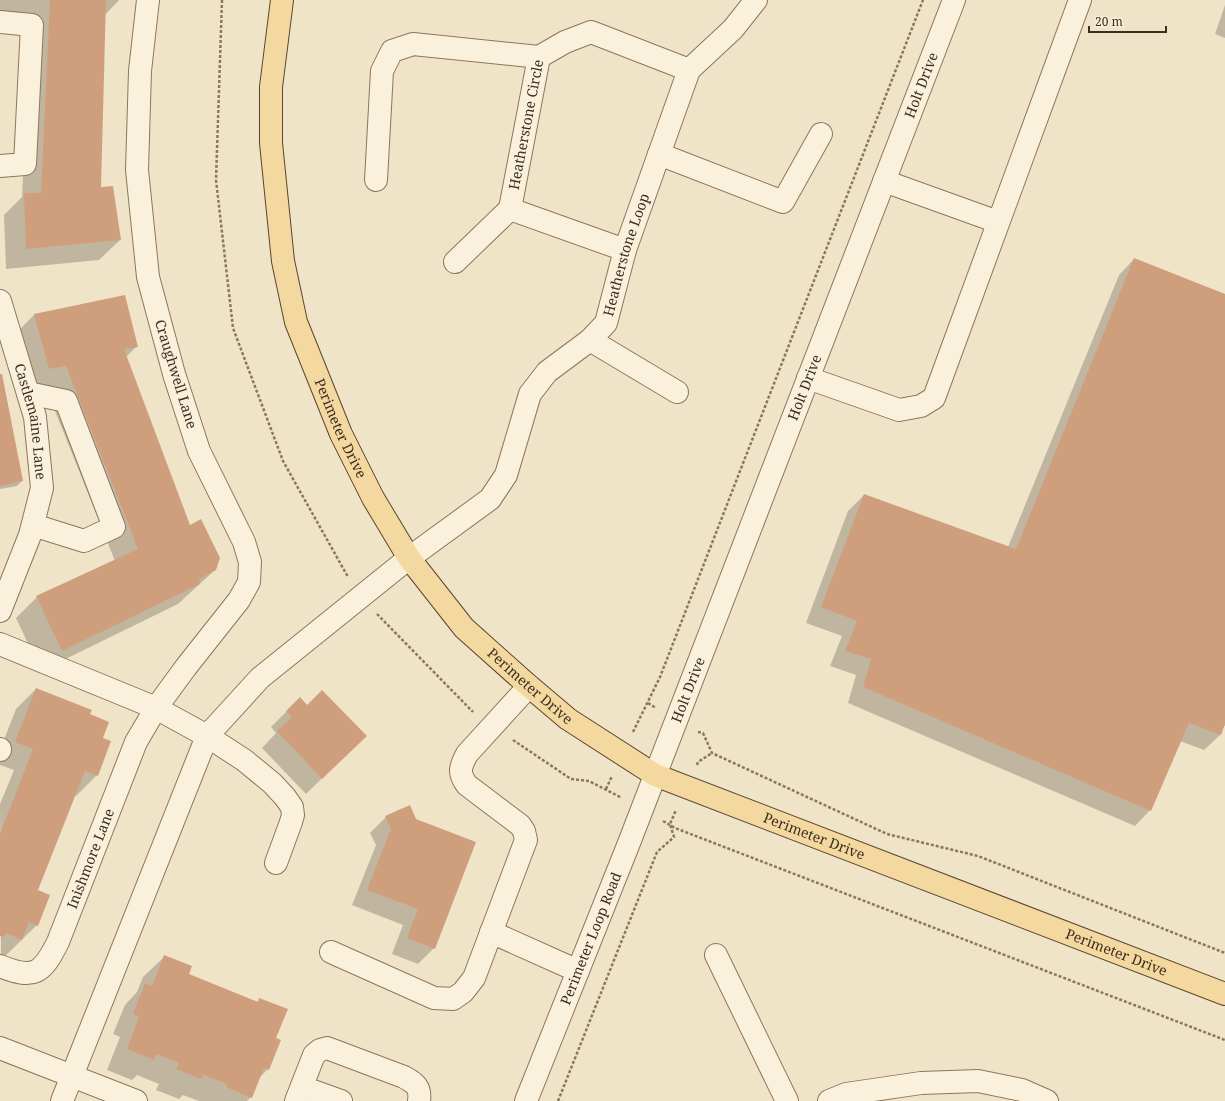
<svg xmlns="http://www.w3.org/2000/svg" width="1225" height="1101" font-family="'Noto Serif',serif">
<rect width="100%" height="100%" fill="#f0e4c8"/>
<g fill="#0003">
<path d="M0,0H119L105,15L99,189L120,240L99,260L6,269L4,215L22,197L30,14L0,11Z"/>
<path d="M1225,5V38L1215,34Z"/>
<path d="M1134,259L1225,295V726L1223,725L1220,735L1204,750L1180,741L1150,810L1135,826L848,703L856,675L830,666L842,636L806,623L848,511L864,495L1008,547L1119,275Z"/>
<path d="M124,297L137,346L126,357L189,526L215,570L178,604L41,671L16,618L37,597L115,561L45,386L29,389L13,336L34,315Z"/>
<path d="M0,375L22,481L17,486L0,489Z"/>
<path d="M36,689L88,715L102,739L97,775L76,796L74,795L36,891L37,925L1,960L0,804L14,770L0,765V750L16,709Z"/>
<path d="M300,698L350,751L306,794L262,748L276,733L271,727Z"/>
<path d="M410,807L434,948L418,964L392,954L403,925L352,905L376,845L370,833L386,817Z"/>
<path d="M164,957L187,975L257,1002L260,1000L275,1038L268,1069L258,1079L251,1097L247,1101H199L183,1095L179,1099L156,1090L159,1084L137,1075L132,1080L107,1070L120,1037L113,1034L125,1005L137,992L143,977Z"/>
</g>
<g fill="#cf9f7d">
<path d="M50,0H106L101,187L113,186L121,240L26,249L24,193H41Z"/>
<path d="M1134,258L1225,294V724L1221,735L1189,723L1151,811L863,687L871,659L845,651L857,621L821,607L864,494L1016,549Z"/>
<path d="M125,295L138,347L124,349L190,525L201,519L220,558L216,570L199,579L200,584L62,651L36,596L138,549L66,366L49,369L34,314Z"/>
<path d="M0,374H2L23,481L0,486Z"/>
<path d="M36,688L92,710L90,714L109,722L103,738L111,741L98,776L85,771L38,890L50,895L38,926L29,922L22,940L6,933L4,937L0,936V834L33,749L15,742Z"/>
<path d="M322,690L367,736L322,779L277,731L292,717L286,711L300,697L307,705Z"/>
<path d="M410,805L416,819L476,842L435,949L407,938L418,909L367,890L391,829L385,816Z"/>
<path d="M164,955L192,966L189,974L258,1002L259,998L288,1009L276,1038L281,1040L269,1070L264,1068L252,1098L226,1087L227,1084L204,1075L201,1079L176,1069L179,1063L156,1054L154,1060L127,1049L139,1016L133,1014L145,983L152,986Z"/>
</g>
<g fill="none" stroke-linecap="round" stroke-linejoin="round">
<defs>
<g id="minor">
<path d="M0,22L32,25L25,164L0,166"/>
<path d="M659,154L783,202L821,134"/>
<path d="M376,180L382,71L392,51L413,44L539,57"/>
<path d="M884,181L998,222"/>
<path id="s1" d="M625,250L510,209L539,57L565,42L591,32L689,70"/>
<path d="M455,262L510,209"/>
<path id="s2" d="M0,301L35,417L42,488L30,535L0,611"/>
<path d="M590,340L677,392"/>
<path d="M808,378L899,410L921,406L934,398L1080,0"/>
<path d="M28,393L66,401L114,527L84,541L33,525"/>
<path d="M0,644L156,708L207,736L244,760L272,783L285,797L292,807L293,815L291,822L276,863"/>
<path d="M0,750V749"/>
<path d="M491,932L578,971"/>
<path d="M331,952L434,998L453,999L463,992L474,978L526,840L524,831L520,825L467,785C458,773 460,767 467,754L529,686"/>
<path d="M716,955L787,1101"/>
<path id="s3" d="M0,966C34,980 42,974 58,942L136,742L156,708L186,667L239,600L249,582L250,562L244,542L199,451L174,374L148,277L137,170L140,71L148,0"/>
<path d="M0,1048L136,1101"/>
<path d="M302,1087L341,1101"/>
<path id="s4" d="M62,1101L207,736L260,678L409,558L490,499L506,475L530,394L547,372L590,340L606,323L625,250L689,70L733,29L756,0"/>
<path d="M296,1101L314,1055L320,1050L327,1048L404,1077C415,1083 421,1087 419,1101"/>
<path id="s5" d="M526,1101L629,843L954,0"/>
<path d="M829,1101L846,1094L921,1083L978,1081L1022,1090L1047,1101"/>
</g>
<g id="major">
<path id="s6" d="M282,0L271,87V143L283,261L296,322L341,434L373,498L409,558L464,628L529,686L568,719L655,775L1225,994"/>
</g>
</defs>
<use href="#minor" stroke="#8d765c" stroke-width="24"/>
<use href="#major" stroke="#5b4430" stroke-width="24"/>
<g stroke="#8d765c" stroke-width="2.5" stroke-dasharray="3 2" stroke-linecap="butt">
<path d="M222,0L216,180L233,328L283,461L348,577"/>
<path d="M377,614L473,712"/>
<path d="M648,703L656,708"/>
<path d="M633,732L660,677L923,0"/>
<path d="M698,732L703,733L712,753L887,834L978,856L1225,953"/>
<path d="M513,740L571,779L589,781L622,798"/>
<path d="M697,765L698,762L712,753"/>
<path d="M606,789L612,776"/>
<path d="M663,821L675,828L1225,1040"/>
<path d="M558,1101L657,852L674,837L670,824L676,810"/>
</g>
<use href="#minor" stroke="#faf1dc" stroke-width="22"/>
<use href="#major" stroke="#f3d9a0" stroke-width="22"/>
</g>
<g text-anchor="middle" stroke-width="3" stroke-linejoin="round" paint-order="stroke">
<g font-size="14" fill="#3d2e20" stroke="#f7eed8">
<text dy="5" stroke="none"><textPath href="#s5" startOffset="1090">Holt Drive</textPath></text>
<text dy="5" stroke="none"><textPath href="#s1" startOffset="208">Heatherstone Circle</textPath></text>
<text dy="5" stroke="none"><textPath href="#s4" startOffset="1052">Heatherstone Loop</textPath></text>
<text transform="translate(176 374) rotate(73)" y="5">Craughwell Lane</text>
<text dy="5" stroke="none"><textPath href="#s5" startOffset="766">Holt Drive</textPath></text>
<text dy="5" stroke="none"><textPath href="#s2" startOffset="125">Castlemaine Lane</textPath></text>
<text dy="5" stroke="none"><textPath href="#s6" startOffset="440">Perimeter Drive</textPath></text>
<text dy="5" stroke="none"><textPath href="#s6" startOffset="764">Perimeter Drive</textPath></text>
<text dy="5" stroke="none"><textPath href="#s5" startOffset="442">Holt Drive</textPath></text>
<text dy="5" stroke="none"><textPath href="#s6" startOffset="1088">Perimeter Drive</textPath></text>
<text dy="5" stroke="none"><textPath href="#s3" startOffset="164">Inishmore Lane</textPath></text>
<text dy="5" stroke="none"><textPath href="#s5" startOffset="175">Perimeter Loop Road</textPath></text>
<text dy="5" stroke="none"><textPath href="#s6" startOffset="1412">Perimeter Drive</textPath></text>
</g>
</g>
<path d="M1089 26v6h77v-6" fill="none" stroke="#3d2e20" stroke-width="2"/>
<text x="1095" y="26" font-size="12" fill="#3d2e20" stroke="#f7eed8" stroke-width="3" paint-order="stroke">20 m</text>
</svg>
